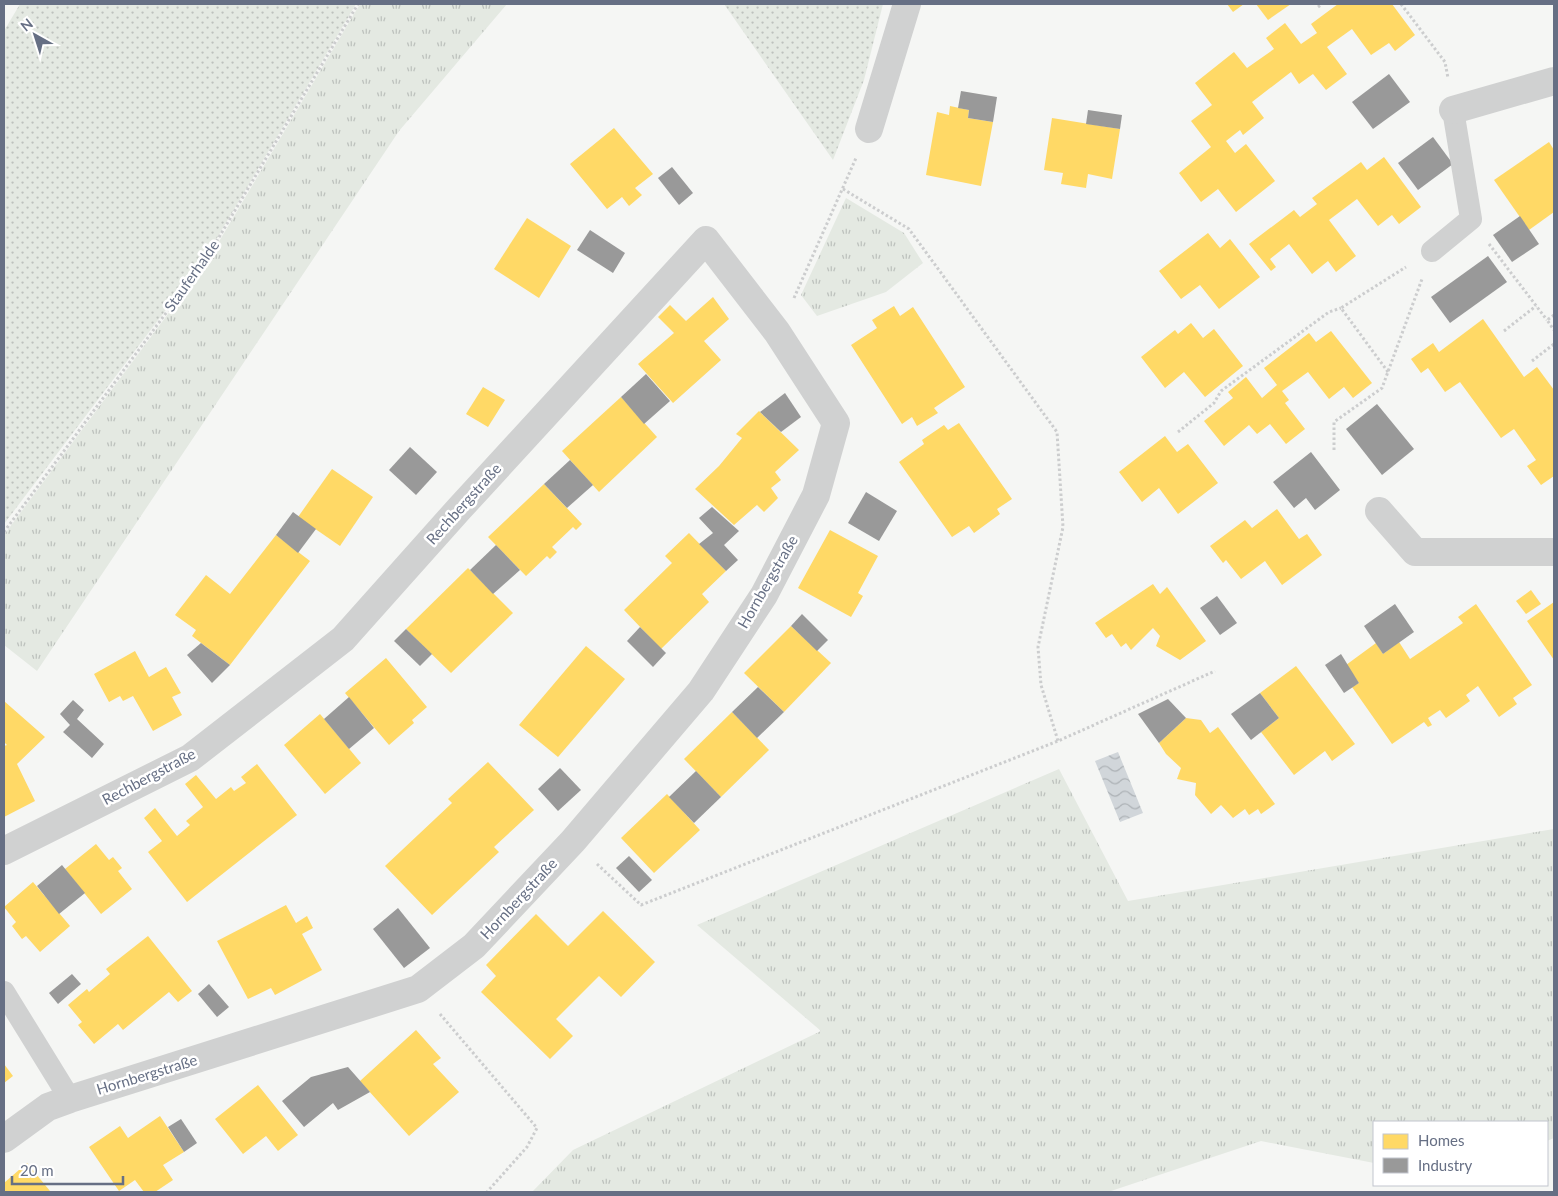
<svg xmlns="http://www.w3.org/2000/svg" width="1558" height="1196" font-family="Lato,sans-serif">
<defs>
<pattern id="grass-tufts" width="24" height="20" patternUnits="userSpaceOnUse" patternTransform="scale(1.25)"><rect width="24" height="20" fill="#e4e9e2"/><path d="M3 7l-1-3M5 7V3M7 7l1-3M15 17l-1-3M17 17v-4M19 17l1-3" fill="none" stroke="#bdc1bd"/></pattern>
<pattern id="garden-dots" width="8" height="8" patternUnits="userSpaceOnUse" patternTransform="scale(1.25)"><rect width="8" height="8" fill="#e4e9e2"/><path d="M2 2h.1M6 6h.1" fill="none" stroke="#bdc1bd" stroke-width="1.8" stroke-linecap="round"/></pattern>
<pattern id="water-waves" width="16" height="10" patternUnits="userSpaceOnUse" patternTransform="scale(1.25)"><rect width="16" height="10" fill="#d1d6da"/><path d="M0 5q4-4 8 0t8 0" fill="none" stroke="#adb2b6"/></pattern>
</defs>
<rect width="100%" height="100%" fill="#f5f6f4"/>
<g fill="url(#grass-tufts)">
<path d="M360,4H507L399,131L37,671L4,645V535L208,260Z"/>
<path d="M846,198L904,233L923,263L886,292L817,316L801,295Z"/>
<path d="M1059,769L1128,901L1554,829V1138L1547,1141V1122H1374V1163L1261,1141L1108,1192H532L573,1150L821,1031L697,925Z"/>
</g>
<g fill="url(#garden-dots)">
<path d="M20,4H356L205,258L4,524V31Z"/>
<path d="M724,4H883L864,80L833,160Z"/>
</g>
<path fill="url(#water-waves)" d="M1118,752L1143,813L1120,822L1095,761Z"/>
<g fill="#ffd966">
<path d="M1227,4H1244L1233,12Z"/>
<path d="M1256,4H1291L1268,20Z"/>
<path d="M1338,4H1392L1415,35L1395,51L1389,43L1371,55L1352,29L1327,47L1347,74L1326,90L1313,74L1299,84L1291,72L1252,102L1264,118L1243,135L1240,130L1226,141L1235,153L1246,144L1275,181L1236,212L1218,189L1201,202L1179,173L1211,147L1191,121L1212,105L1195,83L1234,52L1247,68L1274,49L1266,38L1285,23L1301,44L1317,33L1311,24Z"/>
<path d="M950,106L969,110L968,118L993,122L981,186L926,175L937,112L949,115Z"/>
<path d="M1052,118L1120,129L1112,179L1088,174L1086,188L1061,184L1063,173L1044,170Z"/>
<path d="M614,128L653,174L635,188L642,195L629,206L622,197L607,209L570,164Z"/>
<path d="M1549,142L1554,150V212L1529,230L1494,180Z"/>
<path d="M1384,157L1421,207L1399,224L1392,215L1378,226L1357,199L1329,220L1356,256L1336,272L1328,261L1312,274L1289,244L1270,259L1276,267L1271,271L1249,244L1294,210L1300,217L1317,204L1312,198L1361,162L1367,170Z"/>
<path d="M527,218L571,246L539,298L494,269Z"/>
<path d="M1208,233L1220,248L1230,239L1260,277L1219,309L1200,285L1181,299L1159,271Z"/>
<path d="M713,297L729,319L704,341L721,360L673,403L638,364L674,333L658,317L670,305L686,321Z"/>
<path d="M894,306L900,316L913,307L965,387L934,408L938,413L917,426L912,417L902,424L851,345L877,328L872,320Z"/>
<path d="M1483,319L1524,377L1537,367L1554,390V476L1541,485L1527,466L1536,460L1514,429L1501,438L1460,382L1445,392L1428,368L1421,373L1411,359L1433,343L1439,352Z"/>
<path d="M1191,323L1203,338L1214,329L1243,366L1205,397L1184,372L1165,388L1141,357L1175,330L1178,334Z"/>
<path d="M1331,331L1372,383L1353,398L1344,387L1329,399L1308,372L1282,391L1289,400L1285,403L1305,429L1286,444L1270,424L1257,434L1249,425L1224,446L1204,421L1233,398L1228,392L1246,377L1262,398L1277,385L1264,368L1309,333L1316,342Z"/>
<path d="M483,387L505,400L488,427L466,414Z"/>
<path d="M621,397L657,437L599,492L562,451Z"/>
<path d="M759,411L799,450L775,472L781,480L771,488L778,498L764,512L757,505L734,525L695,489L719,466L742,438L736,434Z"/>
<path d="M959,423L1012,499L997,509L1000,514L974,533L969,526L952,537L899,462L924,444L922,440L944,425L948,430Z"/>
<path d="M1165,436L1177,452L1188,444L1218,483L1178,514L1159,488L1142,502L1119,472Z"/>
<path d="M332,469L373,497L340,546L298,517Z"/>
<path d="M544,484L582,524L576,530L573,527L552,547L557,552L550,559L547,556L526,576L488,537Z"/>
<path d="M1277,509L1299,539L1307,534L1322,555L1282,585L1265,561L1241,579L1226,560L1223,563L1210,546L1245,520L1252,528Z"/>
<path d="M830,530L878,556L858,593L863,596L851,617L798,588Z"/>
<path d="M689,533L726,571L702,594L709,602L661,649L624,610L672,563L665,556Z"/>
<path d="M276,535L310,561L230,665L192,636L196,630L175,615L206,575L230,594Z"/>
<path d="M468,568L513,613L451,673L406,629Z"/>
<path d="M1153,584L1160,594L1167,587L1206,641L1180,660L1156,646L1160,636L1153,628L1131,650L1126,643L1121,647L1112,634L1106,638L1095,623Z"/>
<path d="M1531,590L1541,604L1526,614L1516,601Z"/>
<path d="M1554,602V660L1527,621Z"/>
<path d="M1476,604L1532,685L1513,698L1517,704L1499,717L1478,686L1466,695L1470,701L1446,718L1440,710L1428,718L1432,725L1428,727L1424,722L1392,744L1352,687L1359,683L1346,665L1376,643L1383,654L1399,642L1410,659L1463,623L1458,617Z"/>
<path d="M791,626L831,663L784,712L744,673Z"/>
<path d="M586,646L625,679L558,757L519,725Z"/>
<path d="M135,651L149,677L166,667L181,693L172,697L182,715L153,731L133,696L123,701L120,696L109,702L94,674Z"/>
<path d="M386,658L427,707L412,720L414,723L389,745L345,693Z"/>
<path d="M1296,666L1355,744L1332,761L1325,751L1294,775L1261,732L1279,718L1260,693Z"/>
<path d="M4,701L45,737L17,764L35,801L4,817V746L7,745L4,742Z"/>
<path d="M732,712L769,750L721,797L684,759Z"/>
<path d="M320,714L361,763L325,794L284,745Z"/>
<path d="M1186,718L1201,720L1210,733L1218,727L1275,804L1261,814L1258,809L1249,815L1245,809L1233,818L1221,805L1211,814L1195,795L1196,783L1177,779L1181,768L1166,754L1159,743Z"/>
<path d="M488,762L534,810L494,847L499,852L432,915L385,866L452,803L448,799Z"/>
<path d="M257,764L297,815L187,902L148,852L162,841L144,818L155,808L177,836L190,825L186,821L203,807L185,784L196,775L216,799L231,787L234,791L246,783L241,777Z"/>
<path d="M667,794L700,830L654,873L621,838Z"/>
<path d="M96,844L109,860L113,857L122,868L118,871L132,889L101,914L65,869Z"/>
<path d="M33,882L70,926L40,952L26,936L22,939L12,926L16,922L4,907Z"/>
<path d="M286,905L296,923L307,916L313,928L302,934L322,970L275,995L271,988L248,999L217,941Z"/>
<path d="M603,911L655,962L621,997L599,976L556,1019L573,1036L550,1059L481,992L496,976L486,965L536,914L568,946Z"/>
<path d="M148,936L192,991L178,1002L169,992L123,1030L118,1024L94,1044L78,1025L82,1022L68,1005L87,989L89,992L110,974L106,969Z"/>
<path d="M416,1030L441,1058L433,1064L459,1092L409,1136L360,1081Z"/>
<path d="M4,1064L13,1076L4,1083Z"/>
<path d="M258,1085L298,1135L278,1151L266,1136L243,1154L215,1119Z"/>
<path d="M160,1116L184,1152L163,1165L173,1180L155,1192H144L135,1180L119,1191L89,1147L120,1126L128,1138Z"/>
<path d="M27,1163L50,1191L4,1192V1183Z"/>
</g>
<g fill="#999">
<path d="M1389,74L1410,102L1373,129L1352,102Z"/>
<path d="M961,91L997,97L993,122L968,118L969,110L958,108Z"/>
<path d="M1088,110L1122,115L1120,129L1086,124Z"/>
<path d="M1433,137L1453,164L1418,190L1398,163Z"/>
<path d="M672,167L693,193L679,205L658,178Z"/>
<path d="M1520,216L1539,244L1512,262L1493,235Z"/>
<path d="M590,230L625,253L613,273L577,250Z"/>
<path d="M1488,256L1507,282L1450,323L1431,297Z"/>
<path d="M646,374L670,401L644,424L621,397Z"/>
<path d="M785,393L801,417L781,432L760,412Z"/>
<path d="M1377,404L1414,449L1382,475L1346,429Z"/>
<path d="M410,447L437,472L416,495L389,470Z"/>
<path d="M1311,452L1340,490L1315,510L1306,498L1294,508L1273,482Z"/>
<path d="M570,460L593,485L567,508L544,484Z"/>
<path d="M866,492L897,511L879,541L848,523Z"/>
<path d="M712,507L739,531L724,545L738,560L726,571L699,544L713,533L699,518Z"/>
<path d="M293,512L316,529L298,553L276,535Z"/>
<path d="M496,545L520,570L493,594L470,570Z"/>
<path d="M1217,596L1237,623L1220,635L1200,608Z"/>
<path d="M1395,604L1414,632L1383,654L1364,626Z"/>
<path d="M802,614L828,640L817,651L791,626Z"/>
<path d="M640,627L666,653L653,667L627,641Z"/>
<path d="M406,629L432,654L420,666L394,641Z"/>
<path d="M201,643L230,665L212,683L187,655Z"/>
<path d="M1341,654L1359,683L1344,693L1325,665Z"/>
<path d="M758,687L784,712L757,738L732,712Z"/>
<path d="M1260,693L1279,718L1251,740L1231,714Z"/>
<path d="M349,697L374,728L349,749L324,719Z"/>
<path d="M1168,699L1186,718L1159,743L1138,714Z"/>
<path d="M73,700L84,710L77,719L104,744L92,758L63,732L70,725L60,714Z"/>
<path d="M560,768L581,790L558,811L538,789Z"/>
<path d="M696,771L721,797L694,823L669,797Z"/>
<path d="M629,856L652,880L639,892L616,868Z"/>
<path d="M62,865L85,893L59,914L37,886Z"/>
<path d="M398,908L430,948L404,968L373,929Z"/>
<path d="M72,974L81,984L58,1004L49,993Z"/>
<path d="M209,984L229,1007L217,1017L198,994Z"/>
<path d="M348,1067L370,1092L338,1110L333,1103L304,1127L282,1101L311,1077Z"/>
<path d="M181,1119L197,1143L184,1152L168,1127Z"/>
</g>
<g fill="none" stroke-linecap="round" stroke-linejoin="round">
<g stroke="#cccdce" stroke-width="3" stroke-dasharray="2.5 2.5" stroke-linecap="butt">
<path d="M1401,4L1445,62L1448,78"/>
<path d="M1318,7L1322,4"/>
<path d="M843,189L909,229L1057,432L1063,527L1038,647L1041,685L1058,741"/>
<path d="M1489,244L1547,320"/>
<path d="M794,298L856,158"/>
<path d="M1554,315L1547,320L1554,330"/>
<path d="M1504,331L1536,306"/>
<path d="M1532,361L1554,344"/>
<path d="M1388,372L1341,308L1406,267"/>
<path d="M1178,432L1214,403L1221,391L1329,312L1341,308"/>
<path d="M1334,450V422L1382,388L1422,279"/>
<path d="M4,532L206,259L358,4"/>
<path d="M597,864L641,905L1058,741L1215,671"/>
<path d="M440,1014L537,1128L527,1147L487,1192"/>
</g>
<g stroke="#d0d1d1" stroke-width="22">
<path d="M1432,251L1471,219L1453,110"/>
<path d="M4,992L70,1099"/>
</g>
<g stroke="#d0d1d1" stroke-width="28">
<path d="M1453,110L1554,81"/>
<path d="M869,129L907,4"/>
<path d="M1379,511L1415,552H1554"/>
<path d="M4,851L190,758L343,639L459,509L706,240L777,332L836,423L816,495L764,595L701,691L573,841L474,946L418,989L70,1099L48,1107L4,1139"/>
</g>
</g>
<g text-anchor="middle" stroke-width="5" stroke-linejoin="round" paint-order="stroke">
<g font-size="15" fill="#666f84" stroke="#fff">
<text transform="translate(192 276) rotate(-55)" y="5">Stauferhalde</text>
<text transform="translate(464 504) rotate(-48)" y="5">Rechbergstraße</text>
<text transform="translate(768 582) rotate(-60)" y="5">Hornbergstraße</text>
<text transform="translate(149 777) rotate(-28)" y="5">Rechbergstraße</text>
<text transform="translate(519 899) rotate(-47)" y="5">Hornbergstraße</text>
<text transform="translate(147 1075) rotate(-17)" y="5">Hornbergstraße</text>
</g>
</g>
<rect width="1558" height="1196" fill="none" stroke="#666f84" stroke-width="10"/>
<rect x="1373" y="1121" width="175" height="65" fill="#ffffff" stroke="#c2c5ce"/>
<rect x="1383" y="1134" width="25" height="15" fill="#ffd966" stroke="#c2c5ce"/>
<text x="1418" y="1146" font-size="15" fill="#666f84">Homes</text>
<rect x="1383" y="1158" width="25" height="15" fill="#999999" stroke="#c2c5ce"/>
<text x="1418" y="1171" font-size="15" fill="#666f84">Industry</text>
<g transform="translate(35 35) rotate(321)" stroke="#ffffff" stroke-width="4" paint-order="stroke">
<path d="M0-4L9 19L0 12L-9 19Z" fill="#666f84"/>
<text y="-8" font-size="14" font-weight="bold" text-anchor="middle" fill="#666f84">N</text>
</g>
<path d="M12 1176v8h111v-8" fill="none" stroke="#666f84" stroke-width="2.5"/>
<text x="20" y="1176" font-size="15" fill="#666f84" stroke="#ffffff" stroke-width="4" paint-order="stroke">20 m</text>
</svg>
